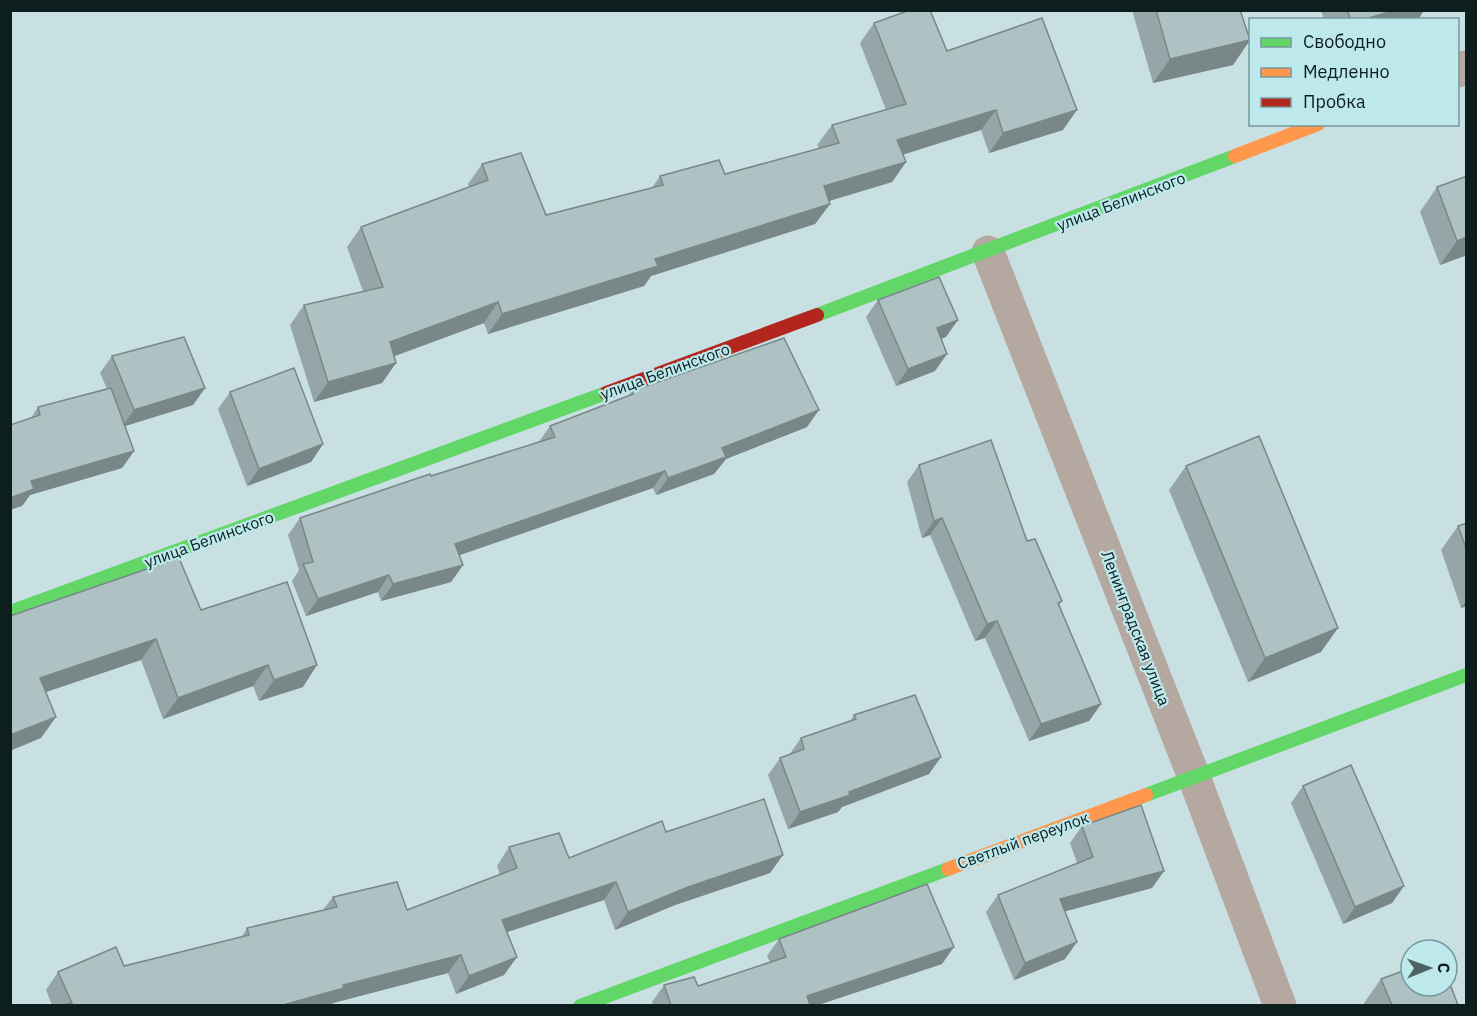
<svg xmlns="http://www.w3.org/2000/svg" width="1477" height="1016" font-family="'IBM Plex Sans',sans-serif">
<rect width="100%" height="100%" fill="#c8e0e2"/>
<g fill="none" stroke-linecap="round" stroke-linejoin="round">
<g stroke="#b4a8a1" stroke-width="33">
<path d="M1458,71L1466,67"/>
<path d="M988,252L1194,777L1280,1006"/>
</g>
<g stroke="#63d668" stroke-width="14">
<path d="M817,315L1235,156"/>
<path d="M10,612L606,393"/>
<path d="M1146,795L1466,675"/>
<path d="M580,1006L948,869"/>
</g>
<g stroke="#ff974d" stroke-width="14">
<path d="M1235,156L1318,124"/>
<path d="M948,869L1146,795"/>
</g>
<path stroke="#b3261e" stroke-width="14" d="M606,393L817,315"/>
</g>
<g fill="#96a6a8">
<path d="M1132,10H1240L1250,40L1233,65L1153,83Z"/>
<path d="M1321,10H1424L1418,20H1324Z"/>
<path d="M874,23L947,51L1063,130L989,153L981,130L903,154L906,162L892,182L829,201L830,204L815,224L651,276L644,286L488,334L484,323L394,356L396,363L382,383L314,402L290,325L304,305L363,291L347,247L361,227L469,187L468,184L482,164L546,215L651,189L660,176L725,174L819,148L817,145L832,125L886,110L860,43Z"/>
<path d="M1467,176V255L1440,265L1420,212L1437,187Z"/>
<path d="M878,300L946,337L941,339L935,371L896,386L866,317Z"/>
<path d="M112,356L205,388L193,405L125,426L134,451L122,468L30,495L22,506L31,418L38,407L107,389L100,373Z"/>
<path d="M632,391L807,427L726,459L714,474L656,495L653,488L459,555L463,565L451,582L381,601L378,592L306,616L292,581L299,570L288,535L300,518L538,443L550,426L628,396Z"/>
<path d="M230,392L323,444L311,462L247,486L218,409Z"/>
<path d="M919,465L1027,541L1062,601L1059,605L1101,704L1089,721L1029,741L985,638L975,641L930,535L922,538L907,482Z"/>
<path d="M1186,466L1321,652L1248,682L1169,490Z"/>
<path d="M1467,523V606L1461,608L1441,550L1458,526Z"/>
<path d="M201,610L303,687L259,701L253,686L163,719L141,660L46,692L41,738L10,616Z"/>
<path d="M854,715L929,774L842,807L838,812L788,829L768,775L780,758L789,755L801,738L850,721Z"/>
<path d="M1303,786L1392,903L1343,924L1291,803Z"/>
<path d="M1082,826L1164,871L1152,888L1065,911V959L1014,980L986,912L998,895L1077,863L1070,843Z"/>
<path d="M666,832L783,855L770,873L675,905L615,930L604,900L507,932L504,975L456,994L448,973L333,1003L331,1005H52L46,990L58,972L124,966L241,938L247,928L323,910L333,897L407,910L500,875L497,866L509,847L569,858Z"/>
<path d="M779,939L942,964L818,1005H653L652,1002L664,985L698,986L770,962L767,956Z"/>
<path d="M1381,979L1458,1005H1365L1364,1003Z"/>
</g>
<g fill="#7a8788">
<path d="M1396,10H1424L1418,20H1362Z"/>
<path d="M1250,40L1233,65L1153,83L1170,59Z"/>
<path d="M996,110L981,130L883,161L897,140Z"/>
<path d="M1077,110L1063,130L989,153L1003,133Z"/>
<path d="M906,162L892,182L809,207L824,186Z"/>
<path d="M830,204L815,224L651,276L644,286L488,334L502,314L655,259Z"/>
<path d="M1467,237V255L1440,265L1457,241Z"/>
<path d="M498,302L484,323L376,363L390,342Z"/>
<path d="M958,320L946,337L925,345L937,328Z"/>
<path d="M947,354L935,371L896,386L908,369Z"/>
<path d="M396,363L382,383L314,402L328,382Z"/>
<path d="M205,388L193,405L122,427L134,410Z"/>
<path d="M819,410L807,427L726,459L714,474L656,495L668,478L722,448Z"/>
<path d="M323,444L311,462L247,486L259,469Z"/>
<path d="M134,451L122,468L30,495L22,506L10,510V498L31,481Z"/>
<path d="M665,471L653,488L443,561L455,544Z"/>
<path d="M942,518L930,535L922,538L934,521Z"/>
<path d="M463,565L451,582L381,601L393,584Z"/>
<path d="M389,575L378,592L306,616L318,599Z"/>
<path d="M1467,600V606L1461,608Z"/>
<path d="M997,621L985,638L975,641L987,624Z"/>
<path d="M1338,628L1321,652L1248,682L1265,658Z"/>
<path d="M156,639L141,660L25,699L40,678Z"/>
<path d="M268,665L253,686L163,719L178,698Z"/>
<path d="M317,665L303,687L259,701L274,680Z"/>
<path d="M1101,704L1089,721L1029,741L1041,724Z"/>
<path d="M56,717L41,738L10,751V735Z"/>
<path d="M941,757L929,774L842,807L838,812L788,829L800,812L849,792Z"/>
<path d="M783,855L770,873L675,905L615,930L628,912L688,887Z"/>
<path d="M1164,871L1152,888L1048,916L1060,899Z"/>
<path d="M616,882L604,900L489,938L502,920Z"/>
<path d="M1404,886L1392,903L1343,924L1355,907Z"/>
<path d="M1077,942L1065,959L1014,980L1025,963Z"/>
<path d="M954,947L942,964L818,1005H800L807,996Z"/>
<path d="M461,955L448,973L333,1003L331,1005H283L343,985Z"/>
<path d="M517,957L504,975L456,994L469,976Z"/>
</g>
<g fill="#aec1c3" stroke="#7a8788" stroke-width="1.5">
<path d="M910,10H930L947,51L1042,18L1077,110L1003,133L996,110L897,140L906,162L824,186L830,204L655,259L658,266L502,314L498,302L390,342L396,363L328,382L304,305L383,287L361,227L488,180L482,164L521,153L546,215L663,185L660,176L719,160L725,174L839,143L832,125L906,104L874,23Z"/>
<path d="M1156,10H1240L1250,40L1170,59Z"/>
<path d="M1347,10H1396L1362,20H1351Z"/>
<path d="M1467,176V237L1457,241L1437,187Z"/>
<path d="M939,277L958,320L937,328L947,354L908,369L878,300Z"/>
<path d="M184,337L205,388L134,410L112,356Z"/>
<path d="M784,338L819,410L722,448L726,457L668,478L665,471L455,544L463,565L393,584L389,575L318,599L303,564L313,562L300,518L430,474L431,476L555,437L550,426L633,394L632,391Z"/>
<path d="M294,368L323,444L259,469L230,392Z"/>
<path d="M111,388L134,451L31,481L34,489L10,498V425L40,415L38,407Z"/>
<path d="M1259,436L1338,628L1265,658L1186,466Z"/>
<path d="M991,440L1027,541L1035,539L1062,601L1058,603L1101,704L1041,724L997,621L987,624L942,518L934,521L919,465Z"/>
<path d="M1467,523V551L1458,526Z"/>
<path d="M179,558L201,610L287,582L317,665L274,680L268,665L178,698L156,639L40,678L56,717L10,735V616Z"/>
<path d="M915,695L941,757L849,792L850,795L800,812L780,758L804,749L801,738L856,719L854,715Z"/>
<path d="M1351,765L1404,886L1355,907L1303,786Z"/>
<path d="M764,799L783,855L688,887L628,912L616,882L502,920L517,957L469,976L461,955L343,985L344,988L283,1005H63L72,1003L58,972L116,947L124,966L249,935L247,928L337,907L333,897L397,882L407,910L517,868L509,847L559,833L569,858L662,821L666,832Z"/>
<path d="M1141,805L1164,871L1060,899L1077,942L1025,963L998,895L1093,857L1082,826Z"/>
<path d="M927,884L954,947L807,996L810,1005H671L664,985L694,977L698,986L786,957L779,939Z"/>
<path d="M1411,968V986H1447V976L1458,1005H1392L1381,979Z"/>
</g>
<g text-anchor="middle" stroke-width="4.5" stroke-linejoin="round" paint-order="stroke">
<g font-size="16" fill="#0d1e1f" stroke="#bde9ec">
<text transform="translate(1121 201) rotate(-21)" y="6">улица Белинского</text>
<text transform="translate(665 371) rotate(-20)" y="6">улица Белинского</text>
<text transform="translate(209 539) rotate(-20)" y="6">улица Белинского</text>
<text transform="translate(1136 628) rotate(69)" y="6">Ленинградская улица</text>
<text transform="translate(1023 840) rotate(-20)" y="6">Светлый переулок</text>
</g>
</g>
<rect width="1477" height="1016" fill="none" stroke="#0d1e1f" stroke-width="24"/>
<rect x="1249" y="18" width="210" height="108" fill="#bde9ec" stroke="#77989a" stroke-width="1.5"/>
<rect x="1261" y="38" width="30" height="9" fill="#63d668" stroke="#77989a" stroke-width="1.5"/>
<text x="1303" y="48" font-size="18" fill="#0d1e1f">Свободно</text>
<rect x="1261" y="68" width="30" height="9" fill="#ff974d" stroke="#77989a" stroke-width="1.5"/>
<text x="1303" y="78" font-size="18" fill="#0d1e1f">Медленно</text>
<rect x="1261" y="98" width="30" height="9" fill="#b3261e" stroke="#77989a" stroke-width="1.5"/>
<text x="1303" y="108" font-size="18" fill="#0d1e1f">Пробка</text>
<g transform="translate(1429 968) rotate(89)"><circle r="28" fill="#bde9ec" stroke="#77989a" stroke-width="1.5"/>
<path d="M0-4.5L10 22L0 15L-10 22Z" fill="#4e6263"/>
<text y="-9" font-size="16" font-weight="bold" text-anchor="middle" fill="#0d1e1f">С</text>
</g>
</svg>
